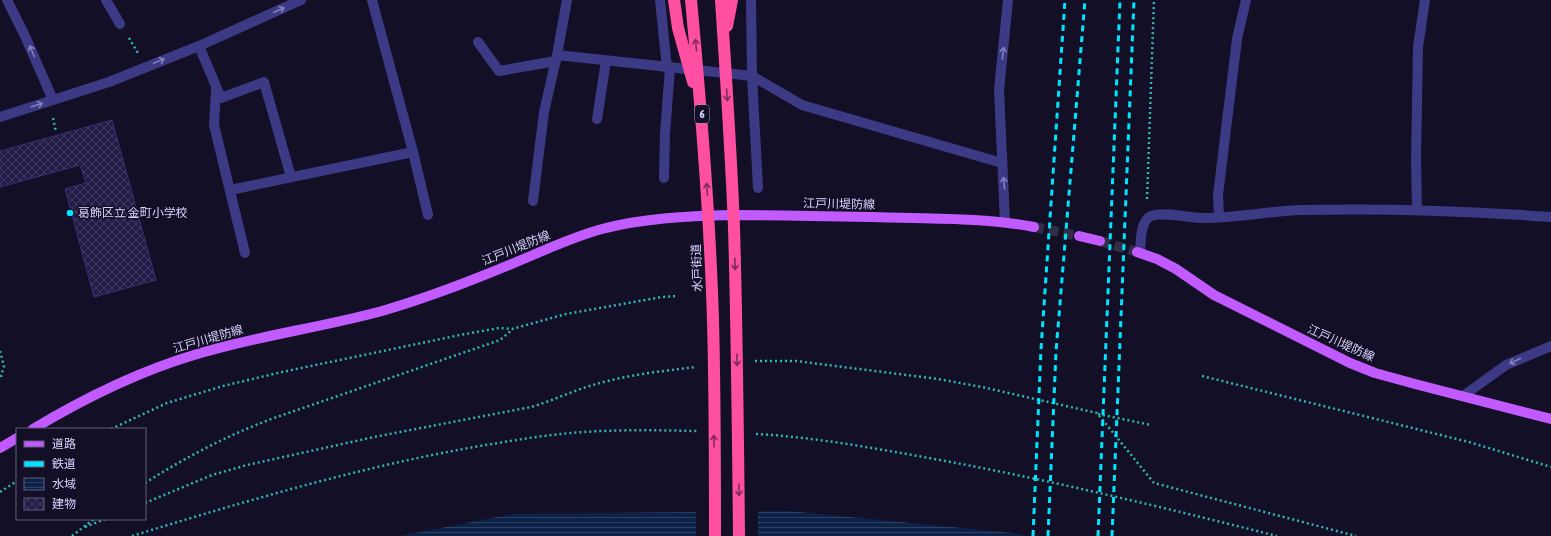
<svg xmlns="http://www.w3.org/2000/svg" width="1551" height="536" font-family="'Asap Condensed','Noto Sans JP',sans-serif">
<defs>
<pattern id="water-rules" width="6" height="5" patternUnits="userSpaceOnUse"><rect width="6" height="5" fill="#0c2248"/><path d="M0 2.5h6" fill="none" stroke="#2f4163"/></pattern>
<pattern id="building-cross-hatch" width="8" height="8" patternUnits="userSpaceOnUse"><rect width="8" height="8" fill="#241b47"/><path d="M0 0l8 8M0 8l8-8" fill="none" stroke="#433b63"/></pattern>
</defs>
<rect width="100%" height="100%" fill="#130f26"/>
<path fill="url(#water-rules)" d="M789,511L1013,533L1027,536H400L512,514Z"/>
<rect fill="#130f26" x="696" y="510" width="62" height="26"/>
<path fill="url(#building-cross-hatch)" stroke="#3b2d73" d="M112,120L156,280L94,297L65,189L86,183L80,165L0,187V151Z"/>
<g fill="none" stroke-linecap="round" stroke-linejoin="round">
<g stroke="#312d47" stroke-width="10" stroke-dasharray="10 5" stroke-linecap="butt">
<path d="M1034,227L1079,236"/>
<path d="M1100,241L1137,252"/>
</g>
<g stroke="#2fb8b0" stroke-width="2.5" stroke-dasharray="2 3" stroke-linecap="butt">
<path d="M129,38L138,53"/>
<path d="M53,118L56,132"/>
<path d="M1147,199L1154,0"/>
<path d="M0,351L4,366L0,380"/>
<path d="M755,361H796L938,379L982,387L1097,413L1154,483L1356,536"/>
<path d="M1202,376L1469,442L1551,467"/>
<path d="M1098,414L1151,425"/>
<path d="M111,429L167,403L223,386L282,372L460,335L499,328L512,329L566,314L662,297L678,296"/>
<path d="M756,434C814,437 872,448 929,458C1046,479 1162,507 1277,536"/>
<path d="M145,483C186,457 228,435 274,418L500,340L512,330"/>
<path d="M0,492L17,481"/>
<path d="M145,503L212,475L247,465L374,437L531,407C552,401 572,391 593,385C626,375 662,371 696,367"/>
<path d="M85,527L105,519"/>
<path d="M72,536L94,519"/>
<path d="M132,536C252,499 373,463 498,443C516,440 534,437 552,435C600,429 649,430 697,431"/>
</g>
<g stroke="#3d3a85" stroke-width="10">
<path d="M7,0L25,36L53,100"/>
<path d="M106,0L120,24"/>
<path d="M567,0L557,55L752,76L802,105L1002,163"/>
<path d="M660,0L667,68"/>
<path d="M751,0L752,76L758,188"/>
<path d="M478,42L499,71L556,61"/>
<path d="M199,46L221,98L264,82L291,177"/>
<path d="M216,89L214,125L245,253"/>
<path d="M0,117L109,82L199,46L301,0"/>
<path d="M597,119L606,61"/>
<path d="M413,152L428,215"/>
<path d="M664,178L665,134L670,68"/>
<path d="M230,190L413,152L372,0"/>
<path d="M533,201L544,112L557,55"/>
<path d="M1417,210L1416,159L1418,47L1425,0"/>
<path d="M1219,217L1218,195L1237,39L1246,0"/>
<path d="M1005,222L999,90L1008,0"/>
<path d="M1140,252C1141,241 1140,221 1151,216C1165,211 1188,218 1203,218C1236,218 1269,211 1302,210C1386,208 1468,211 1551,217"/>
<path d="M1463,396L1506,365L1551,346"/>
</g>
<g stroke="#c25bff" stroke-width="10">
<path d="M1079,236L1100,241"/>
<path d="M1137,252L1157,259L1176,269L1214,295L1350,363L1375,373L1415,384L1551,419"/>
<path d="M33,429C83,399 137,372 194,355C255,336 320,328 382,311C427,298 471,281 514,263C543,251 572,237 602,229C644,218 688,216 731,215C778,215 825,216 872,217C926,219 981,217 1034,227"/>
<path d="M0,448L17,438"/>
</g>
<g stroke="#ff4fa3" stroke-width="12">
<path d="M674,0L678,28L693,82"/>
<path d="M691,0C701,107 710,214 713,321C715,392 715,464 715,536"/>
<path d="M721,0C726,76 731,151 734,227C737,330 738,433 739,536"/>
<path d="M727,26L732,0"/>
</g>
<g stroke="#00e5ff" stroke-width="3" stroke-dasharray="6 5" stroke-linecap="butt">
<path d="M1033,536L1041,349L1065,0"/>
<path d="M1048,536L1056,352L1085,0"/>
<path d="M1098,536L1120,0"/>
<path d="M1112,536L1134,0"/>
</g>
</g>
<defs><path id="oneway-shaft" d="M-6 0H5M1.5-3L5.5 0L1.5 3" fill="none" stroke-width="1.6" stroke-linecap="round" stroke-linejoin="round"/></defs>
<g stroke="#837fbc">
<use href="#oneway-shaft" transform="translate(279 10) rotate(-24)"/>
<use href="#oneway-shaft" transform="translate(32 51) rotate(-113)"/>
<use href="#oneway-shaft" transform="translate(1003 53) rotate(-84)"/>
<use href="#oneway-shaft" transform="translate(159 61) rotate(-22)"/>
<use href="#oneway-shaft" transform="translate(37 105) rotate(-18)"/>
<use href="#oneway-shaft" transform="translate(1004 183) rotate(-95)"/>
<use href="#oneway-shaft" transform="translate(1515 361) rotate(155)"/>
</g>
<g stroke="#7d2c5e">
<use href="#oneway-shaft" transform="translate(696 45) rotate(-95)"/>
<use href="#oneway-shaft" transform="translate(727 95) rotate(86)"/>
<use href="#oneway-shaft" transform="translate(707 189) rotate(-94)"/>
<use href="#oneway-shaft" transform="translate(735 264) rotate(88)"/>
<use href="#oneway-shaft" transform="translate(737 360) rotate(89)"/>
<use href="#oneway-shaft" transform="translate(714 441) rotate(-91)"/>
<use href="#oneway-shaft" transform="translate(739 490) rotate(89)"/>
</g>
<circle fill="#00e5ff" stroke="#130f26" stroke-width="1.5" cx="70" cy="213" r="4"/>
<g text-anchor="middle" stroke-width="3" stroke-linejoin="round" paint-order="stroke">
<rect fill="#130f26" stroke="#9e99be" stroke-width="1" x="695" y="105" width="14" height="18" rx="3"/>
<g font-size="11" font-weight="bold" fill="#d9d4ff">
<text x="702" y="118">6</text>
</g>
<g font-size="12" fill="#d9d4ff" stroke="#130f26">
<text transform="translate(839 204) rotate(1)" y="4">江戸川堤防線</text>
<text transform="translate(516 248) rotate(-22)" y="4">江戸川堤防線</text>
<text transform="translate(697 268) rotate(-92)" y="4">水戸街道</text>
<text transform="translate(208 339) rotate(-16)" y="4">江戸川堤防線</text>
<text transform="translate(1341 343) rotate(24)" y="4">江戸川堤防線</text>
</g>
<g font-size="12" fill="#d9d4ff" stroke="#130f26" text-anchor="start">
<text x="78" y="217">葛飾区立 金町小学校</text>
</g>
</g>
<rect x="16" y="428" width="130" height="92" fill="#130f26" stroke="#625e7d"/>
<rect x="24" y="441" width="20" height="6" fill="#c25bff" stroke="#625e7d"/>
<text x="52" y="448" font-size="12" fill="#d9d4ff">道路</text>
<rect x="24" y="461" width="20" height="6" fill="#00e5ff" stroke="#625e7d"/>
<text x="52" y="468" font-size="12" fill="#d9d4ff">鉄道</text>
<rect x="24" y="478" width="20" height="12" fill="url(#water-rules)" stroke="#625e7d"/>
<text x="52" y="488" font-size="12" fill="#d9d4ff">水域</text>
<rect x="24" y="498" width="20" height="12" fill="url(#building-cross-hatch)" stroke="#625e7d"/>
<text x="52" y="508" font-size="12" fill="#d9d4ff">建物</text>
</svg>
